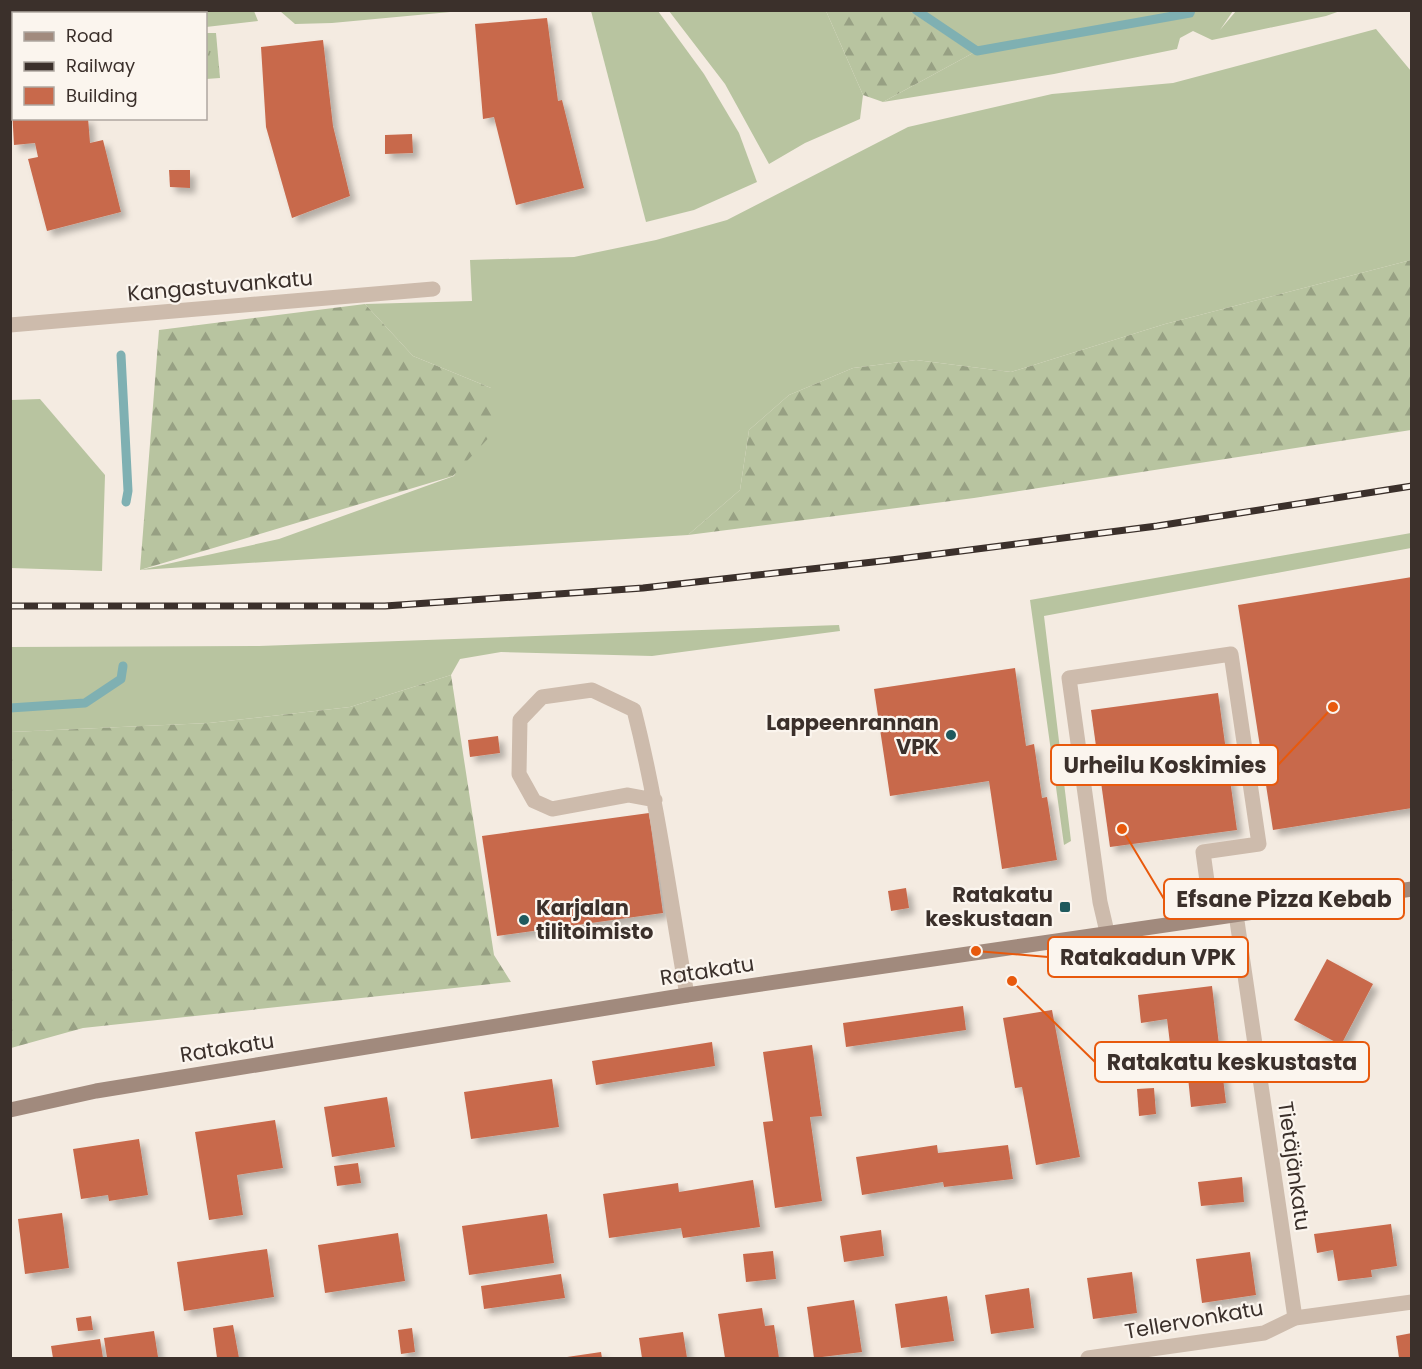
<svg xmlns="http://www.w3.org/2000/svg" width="1422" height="1369" font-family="Poppins,sans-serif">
<defs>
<pattern id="forest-firs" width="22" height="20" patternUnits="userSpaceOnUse" patternTransform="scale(1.5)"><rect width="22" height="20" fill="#b8c4a0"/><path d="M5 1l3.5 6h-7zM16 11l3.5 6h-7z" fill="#97a083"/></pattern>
<pattern id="park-tufts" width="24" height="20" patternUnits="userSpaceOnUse" patternTransform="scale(1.5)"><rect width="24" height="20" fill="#b8c4a0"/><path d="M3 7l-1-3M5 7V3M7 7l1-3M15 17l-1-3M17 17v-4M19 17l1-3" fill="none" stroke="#97a083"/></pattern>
<filter id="shadow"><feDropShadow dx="5.5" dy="5.5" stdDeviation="3" flood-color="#0004"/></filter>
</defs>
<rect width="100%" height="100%" fill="#f4ebe1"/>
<g fill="#b8c4a0">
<path d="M254,11L258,21L206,27V14H14L13,67L11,68V11Z"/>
<path d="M280,11H461L332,23L295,24Z"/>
<path d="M591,11H658L704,74L739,133L757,182L694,210L646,222Z"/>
<path d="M669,11H826L863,95L860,119L805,143L769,164L725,84Z"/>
<path d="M910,11H1233L1220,30L1236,11H1340L1326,16L1212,40L1193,31L1180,38L1177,49L1054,74L883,102L973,53Z"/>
<path d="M1376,29L1411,71V260L1165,324L1011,372L916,360L853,368L789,395L749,430L740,490L688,535L140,570L279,539L454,476L491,388L413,356L365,304L472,301L470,260L574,257L656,240L727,220L908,127L1052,94L1173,83Z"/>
<path d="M40,399L105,475L102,571L11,568V400Z"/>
<path d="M1411,533V548L1044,616L1071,841L1064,845L1030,600Z"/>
<path d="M839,625L840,631L652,656L501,652L460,659L451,675L350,707L209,723L11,732L10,647L259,646Z"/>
</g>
<g fill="url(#forest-firs)">
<path d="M826,11H910L973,53L883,102L863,95Z"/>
<path d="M1411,260V430L974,498L688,535L740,490L749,430L789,395L853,368L916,360L1011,372L1165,324Z"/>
<path d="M365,304L413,356L491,388L496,430L453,476L140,570L159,330Z"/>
<path d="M451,675L494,955L511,982L83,1028L11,1048V732L209,723L350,707Z"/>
</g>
<path fill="url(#park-tufts)" d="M206,33H216L220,78L206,79Z"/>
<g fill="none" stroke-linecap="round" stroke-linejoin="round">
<g stroke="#7fb0b2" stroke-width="9">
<path d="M916,10L977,51L1190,13L1191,10"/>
<path d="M121,355L128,491L126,502"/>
<path d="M10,708L85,703L121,679L123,666"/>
</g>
</g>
<g fill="#c8694b" filter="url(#shadow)">
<path d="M547,18L558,101L562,100L584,188L516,205L494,117L483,119L475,24Z"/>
<path d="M323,40L333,126L350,196L292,218L266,127L261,47Z"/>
<path d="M10,72H14V118H88L90,143L103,140L121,212L47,231L28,159L38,157L35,143L14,145Z"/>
<path d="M412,134L413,153L385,154V135Z"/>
<path d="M169,170H190V188L170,187Z"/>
<path d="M1412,577V808L1273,830L1238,605Z"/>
<path d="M1015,668L1026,746L1034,744L1042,798L1047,797L1057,860L1002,869L989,781L890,796L874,689Z"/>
<path d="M1218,693L1237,830L1110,847L1091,710Z"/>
<path d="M498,736L500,753L470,757L468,740Z"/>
<path d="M649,813L663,913L497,936L482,836Z"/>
<path d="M906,888L909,908L891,911L888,891Z"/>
<path d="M1327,959L1373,984L1341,1045L1294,1020Z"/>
<path d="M1212,986L1226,1103L1191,1107L1187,1067L1173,1068L1167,1019L1141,1023L1138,995Z"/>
<path d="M963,1006L966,1030L846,1047L843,1023Z"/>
<path d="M1052,1010L1080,1157L1036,1165L1022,1087L1015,1088L1003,1018Z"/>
<path d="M712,1042L715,1066L596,1085L592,1061Z"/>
<path d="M812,1045L822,1116L810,1117L822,1201L775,1208L763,1122L773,1121L763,1052Z"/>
<path d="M552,1079L559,1127L471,1139L464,1092Z"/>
<path d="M1154,1088L1156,1114L1139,1116L1137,1089Z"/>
<path d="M387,1097L395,1147L332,1157L324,1107Z"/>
<path d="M275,1120L283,1168L237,1175L243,1215L209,1220L195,1132Z"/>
<path d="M139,1139L148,1195L109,1201L108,1195L81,1199L73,1149Z"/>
<path d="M937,1145L938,1153L1008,1145L1013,1179L944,1187L943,1182L862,1195L856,1157Z"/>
<path d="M358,1163L361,1183L337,1186L334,1166Z"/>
<path d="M1242,1177L1244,1202L1201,1206L1198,1182Z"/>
<path d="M753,1180L760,1227L683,1238L681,1228L609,1238L603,1194L678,1183L679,1192Z"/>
<path d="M62,1213L69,1268L25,1274L18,1219Z"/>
<path d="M547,1214L554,1263L469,1275L462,1226Z"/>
<path d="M1391,1224L1397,1266L1371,1270L1372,1277L1338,1281L1333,1250L1317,1253L1314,1234Z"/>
<path d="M881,1230L884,1256L844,1262L840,1236Z"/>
<path d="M398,1233L405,1281L325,1293L318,1245Z"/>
<path d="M267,1249L274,1297L184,1311L177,1262Z"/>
<path d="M773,1251L776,1279L746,1282L743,1254Z"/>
<path d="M1250,1252L1256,1295L1202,1303L1196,1259Z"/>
<path d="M1132,1272L1137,1313L1093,1319L1087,1278Z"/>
<path d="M561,1274L565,1298L484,1309L481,1286Z"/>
<path d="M1029,1288L1034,1328L991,1334L985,1295Z"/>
<path d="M947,1296L954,1341L901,1348L895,1304Z"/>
<path d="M854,1300L862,1352L814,1358L807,1307Z"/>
<path d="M762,1308L765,1326L774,1325L779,1358H725L718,1314Z"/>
<path d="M91,1316L93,1330L78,1331L76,1318Z"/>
<path d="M233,1325L239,1358H217L213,1328Z"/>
<path d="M412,1328L415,1352L401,1354L398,1330Z"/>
<path d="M154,1331L158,1357L107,1358L104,1338Z"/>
<path d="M683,1332L687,1358H642L639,1338Z"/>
<path d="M1412,1333V1358H1399L1396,1336Z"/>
<path d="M100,1339L103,1358H53L51,1346Z"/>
<path d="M601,1352L602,1358H567V1357Z"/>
</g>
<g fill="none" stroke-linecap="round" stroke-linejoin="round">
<g stroke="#cdbbac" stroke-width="15">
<path d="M655,800L628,795L552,809L534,801L519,774L520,720L542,697L592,690L634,710C658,804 670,899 687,995"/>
<path d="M1107,932L1100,902L1069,678L1231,654L1259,844L1203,852L1212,917"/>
</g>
<g stroke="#cdbbac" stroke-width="15">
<path d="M10,325L433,289"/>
<path d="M1236,914L1295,1318"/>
<path d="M1088,1358L1264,1333L1295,1318L1412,1302"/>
</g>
<path stroke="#a18a7d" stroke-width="15" d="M10,1110L96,1091L687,995L1412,889"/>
<defs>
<path id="rail" d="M10,606H385L643,588L891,560L1157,526L1412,486"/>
</defs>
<use href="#rail" stroke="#3b302b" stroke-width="7"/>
<use href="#rail" stroke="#fbf5ee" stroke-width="4.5" stroke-dasharray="14" stroke-linecap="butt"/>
</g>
<g fill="#1f5a5e" stroke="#fbf5ee" stroke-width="2">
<circle cx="951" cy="735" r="6"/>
<rect x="1059" y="901" width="12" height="12" rx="3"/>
<circle cx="524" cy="920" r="6"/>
</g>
<g text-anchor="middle" stroke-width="4.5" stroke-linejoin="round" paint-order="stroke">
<g font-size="21" fill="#3b302b" stroke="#fbf5ee">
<text transform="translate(220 286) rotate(-5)" y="7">Kangastuvankatu</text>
<text transform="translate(707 971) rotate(-9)" y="7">Ratakatu</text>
<text transform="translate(227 1048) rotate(-9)" y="7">Ratakatu</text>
<text transform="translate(1294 1166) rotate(82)" y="7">Tietäjänkatu</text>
<text transform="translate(1194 1320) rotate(-10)" y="7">Tellervonkatu</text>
</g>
<g font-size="21" font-weight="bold" fill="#3b302b" stroke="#fbf5ee" text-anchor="end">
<text x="939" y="730">Lappeenrannan<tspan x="939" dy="24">VPK</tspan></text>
<text x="1053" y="902">Ratakatu<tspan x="1053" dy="24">keskustaan</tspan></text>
<text x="536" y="915" text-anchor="start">Karjalan<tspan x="536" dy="24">tilitoimisto</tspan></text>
</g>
</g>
<path fill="none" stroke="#e8590c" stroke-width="2" d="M1333 707L1278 765M1122 829L1164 899M976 951L1048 957M1012 981L1095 1062"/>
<g fill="#e8590c" stroke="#fbf5ee" stroke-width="2">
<circle cx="1333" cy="707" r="6"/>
<circle cx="1122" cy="829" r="6"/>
<circle cx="976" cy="951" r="6"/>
<circle cx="1012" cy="981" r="6"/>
</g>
<g fill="#fbf5ee" stroke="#e8590c" stroke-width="2">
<rect x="1051" y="745" width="227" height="40" rx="6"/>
<rect x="1164" y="879" width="240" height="40" rx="6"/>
<rect x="1048" y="937" width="200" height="40" rx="6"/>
<rect x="1095" y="1042" width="274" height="40" rx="6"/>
</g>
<g font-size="22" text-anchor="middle" font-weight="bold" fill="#3b302b">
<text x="1165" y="773">Urheilu Koskimies</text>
<text x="1284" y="907">Efsane Pizza Kebab</text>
<text x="1148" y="965">Ratakadun VPK</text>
<text x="1232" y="1070">Ratakatu keskustasta</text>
</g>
<rect width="1422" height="1369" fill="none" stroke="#3b302b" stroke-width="24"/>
<rect x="12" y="12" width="195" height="108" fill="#fbf5ee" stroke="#aea6a0" stroke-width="1.5"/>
<rect x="24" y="32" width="30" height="9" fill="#a18a7d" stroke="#aea6a0" stroke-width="1.5"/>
<text x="66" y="42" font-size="18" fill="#3b302b">Road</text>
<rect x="24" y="62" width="30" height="9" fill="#3b302b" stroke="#aea6a0" stroke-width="1.5"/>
<text x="66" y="72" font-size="18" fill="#3b302b">Railway</text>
<rect x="24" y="87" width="30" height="18" fill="#c8694b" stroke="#aea6a0" stroke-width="1.5"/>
<text x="66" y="102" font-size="18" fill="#3b302b">Building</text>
</svg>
